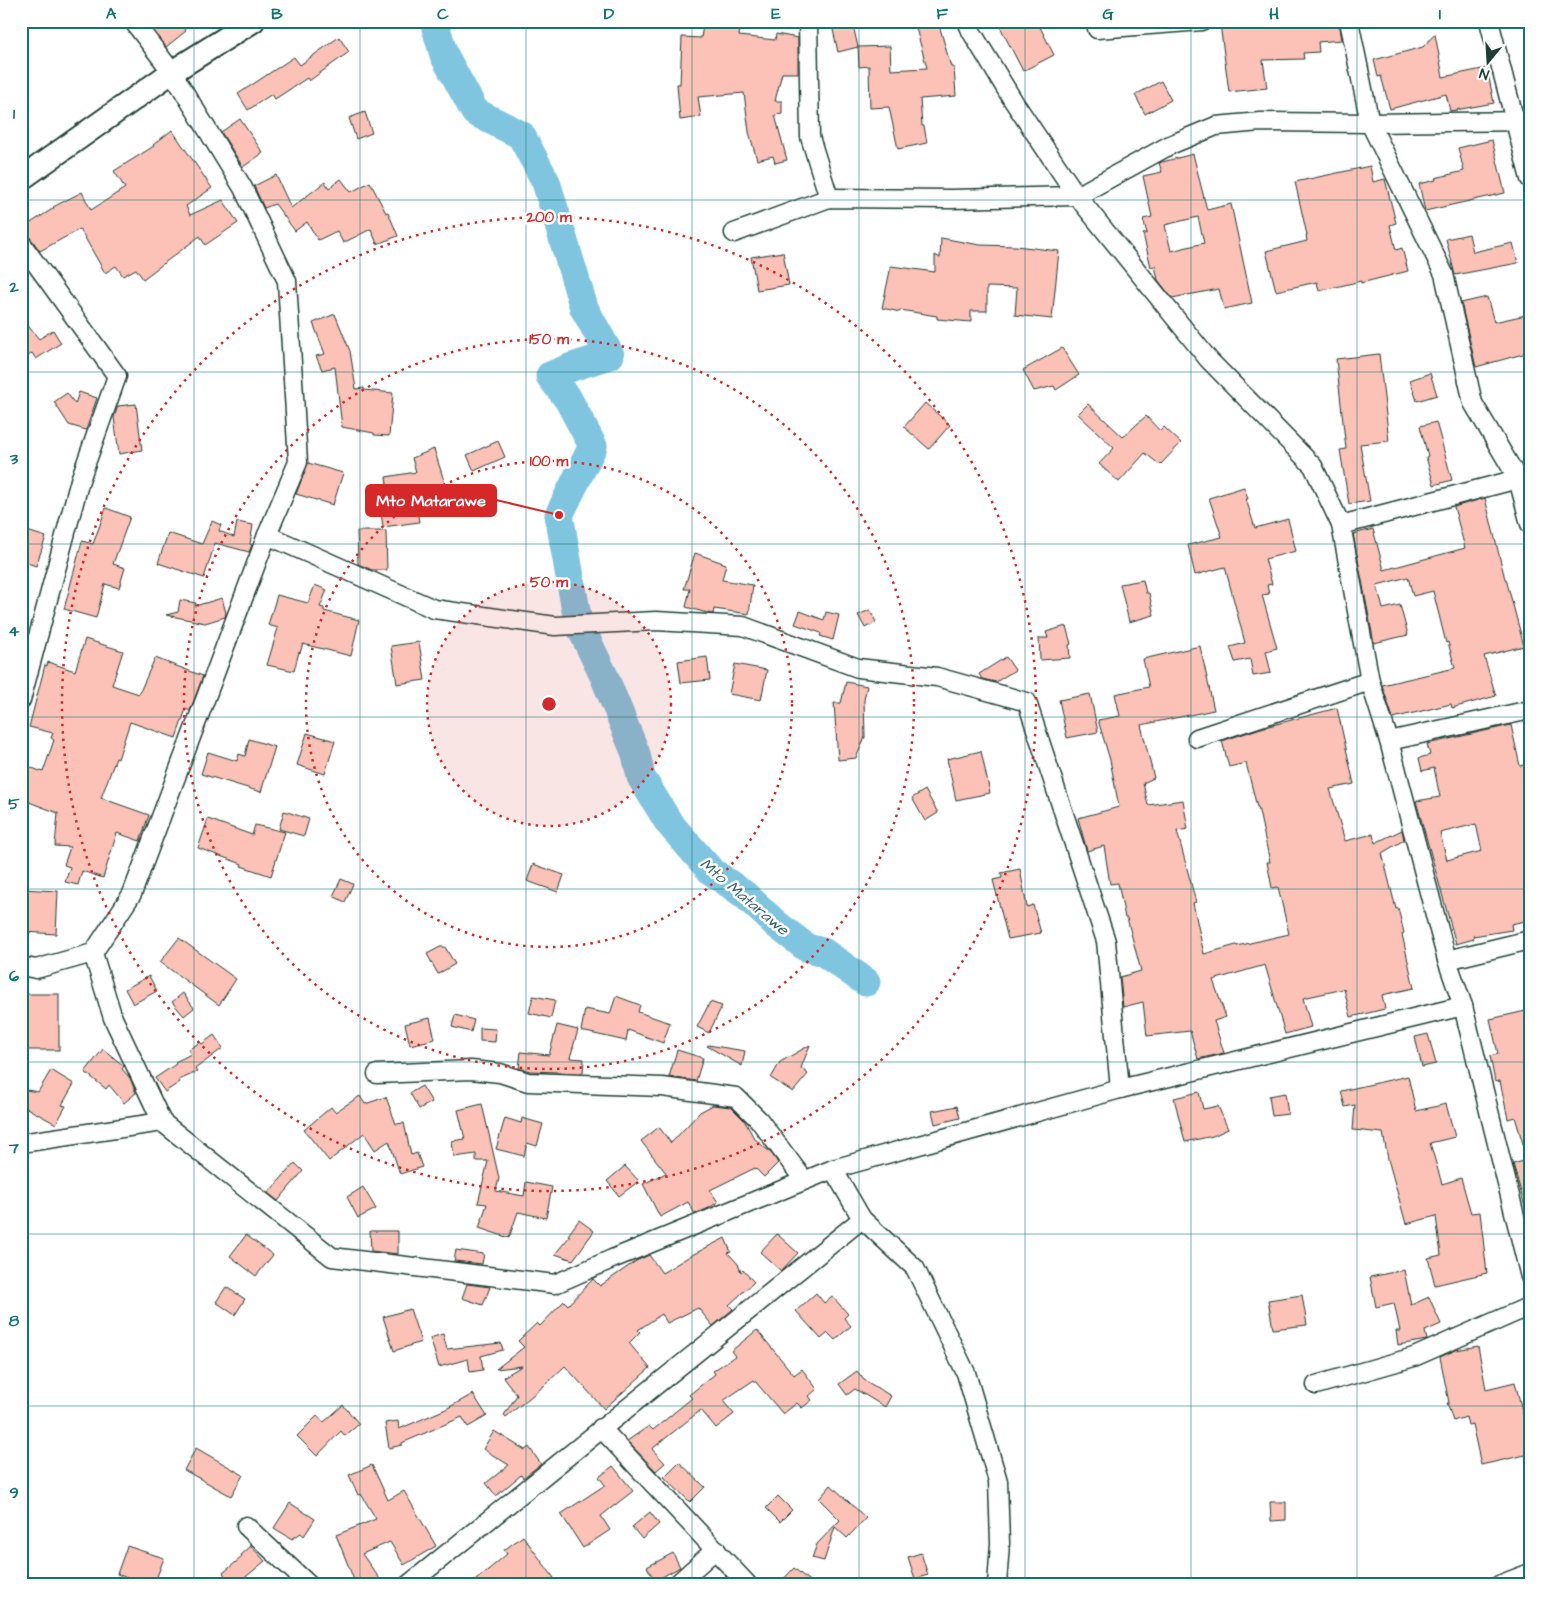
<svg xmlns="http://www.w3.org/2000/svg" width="1551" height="1606" font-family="'Architects Daughter',sans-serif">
<rect width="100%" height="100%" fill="#fff"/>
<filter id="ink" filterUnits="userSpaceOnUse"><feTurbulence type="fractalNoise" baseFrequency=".02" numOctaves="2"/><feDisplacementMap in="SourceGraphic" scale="10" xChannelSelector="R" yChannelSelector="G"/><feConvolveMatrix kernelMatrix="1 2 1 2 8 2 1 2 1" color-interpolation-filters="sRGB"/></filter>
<g filter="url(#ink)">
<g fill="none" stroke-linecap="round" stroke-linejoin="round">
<path stroke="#7fc5e0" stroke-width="29" d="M434,21L444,55L475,112L521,135L546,182L584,308L610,355L572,367L550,376L568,399L593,446L559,515L578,622L604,676L636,754L641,777L669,823L711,871L745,895L776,924L807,948L823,952L866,982"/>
</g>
<g fill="#fcc1b7" stroke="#1f3d34" fill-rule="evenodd">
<path d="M147,21H177L186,31L166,47Z"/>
<path d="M728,21H741L739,36L775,40L776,34L798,38V73H782L775,101H782V114L775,115L787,160L775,163L773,156L757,160L749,132L744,93L698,97L701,117L680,120L677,84H680L682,37L701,38L703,25L727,28Z"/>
<path d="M831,21H852L858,47L838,52Z"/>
<path d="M914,21H938L951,67H954L956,96L920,99L922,126H924L927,143L898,149L889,107L870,108L869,66L859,67L858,47L890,46L891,70L927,68Z"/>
<path d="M997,21H1037L1054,55L1023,71Z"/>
<path d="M1238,21H1339L1342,40L1318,42L1319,52L1303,53L1304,59L1263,60L1267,88L1229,92L1220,24Z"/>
<path d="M1435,34L1443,77L1487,68L1494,103L1450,111L1446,94L1390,109L1381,76L1378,77L1374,60L1423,47Z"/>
<path d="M339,37L349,52L309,81L307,78L275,99L272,94L248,110L238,94L294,57L300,65Z"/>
<path d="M1161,81L1171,100L1145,114L1135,95Z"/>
<path d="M365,112L372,133L356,139L349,118Z"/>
<path d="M240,119L263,153L243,167L221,132Z"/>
<path d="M172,130L212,188L186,206L190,215L223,200L238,223L205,245L200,236L143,279L136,269L123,276L116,266L105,273L80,229L40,251L29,236L21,233V229L54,208L53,207L82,192L91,210L125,188L114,171L154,146L153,145Z"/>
<path d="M1492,140L1505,193L1425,211L1419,184L1436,180L1435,178L1464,171L1458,148Z"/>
<path d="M1193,154L1207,210L1231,204L1252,303L1224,309L1219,289L1172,298L1158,280L1155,266L1151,267L1143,234L1147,233L1143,219L1152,217L1143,176L1162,172L1159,163L1162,162ZM1198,217L1204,243L1171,251L1165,225Z"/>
<path d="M1370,166L1373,182L1385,179L1396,223L1390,225L1396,250L1402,248L1408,271L1361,283V281L1319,291L1317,282L1276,291L1266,251L1307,241L1306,235H1307L1295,182Z"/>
<path d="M276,175L291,208L325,182L329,188L341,179L351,192L370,182L386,213L388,212L398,236L377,244L371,229L343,243L337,231L318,240L307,222L295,231L275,204L264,208L254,186Z"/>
<path d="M1469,234L1473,252L1513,243L1518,263L1455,275L1446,239Z"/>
<path d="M941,238L980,245L1016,246L1059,251L1052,319L1015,315L1017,288L987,287V311H971V322L937,319V316L900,310V312L882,308L891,266L935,272V255L940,258Z"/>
<path d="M783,252L789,285L757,290L751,257Z"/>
<path d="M1487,297L1494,322L1530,314V352L1476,367L1461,303Z"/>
<path d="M335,314L350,351L356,389L364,388V390L393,393L389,436L374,435V433L342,427L335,367L322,370L316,356L325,354L313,323Z"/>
<path d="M21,317L39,339L53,330L61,343L36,359L32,353L21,362Z"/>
<path d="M1062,348L1079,375L1056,390L1054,386L1034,391L1023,370Z"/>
<path d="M1379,354L1389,441L1360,444L1370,501L1349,504L1340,450L1346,449L1336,359Z"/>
<path d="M1430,373L1437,395L1417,401L1410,380Z"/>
<path d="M79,392L97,398L86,430L69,425L54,402L67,393L75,404Z"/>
<path d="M925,403L950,425L929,449L904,427Z"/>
<path d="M136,404L142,450L119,454L114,417L118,406Z"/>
<path d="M1088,404L1123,437L1146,416L1160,431L1164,427L1181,443L1160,465L1145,453L1119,482L1099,464L1114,448L1078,414Z"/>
<path d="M1436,422L1452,480L1434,485L1426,457L1428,456L1420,426Z"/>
<path d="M498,441L505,457L474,471L467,455Z"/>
<path d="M434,449L447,490L426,497V500L416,501L419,522L383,527L379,500L389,498L386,477L416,472L412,458Z"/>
<path d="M308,463L343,473L333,505L296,494Z"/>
<path d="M1244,487L1248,499H1246L1255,528L1288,519L1296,551L1265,559L1272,584L1267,585L1269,594L1262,595L1277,648L1266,651L1271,673L1253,676L1250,659L1235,662L1230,647L1245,643L1225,567L1195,575L1188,545L1222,537L1209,498Z"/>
<path d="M1485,498L1505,579H1506L1524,646L1484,656L1496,696L1452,708L1451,704L1393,718L1382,685L1455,668L1448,642L1446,643L1433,591L1413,596L1408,577L1377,585L1383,609L1400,605L1408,635L1374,643L1353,534L1373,529L1384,570L1465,548L1454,507Z"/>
<path d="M106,508L130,517L113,564L125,568L119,588L105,584L96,618L64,609L82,541L93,544Z"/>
<path d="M212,521L221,525L219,531L234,537L237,522L253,525L250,544L252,545L249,552L215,543L204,578L158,563L168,533L202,544Z"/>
<path d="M21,529L46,537L36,566L21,561Z"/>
<path d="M357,531H386L387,570H372L358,564Z"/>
<path d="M695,553L726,564L722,580L753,585L749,614L714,609L713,614L707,613L686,607L690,589H684Z"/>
<path d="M1143,580L1146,593H1149L1154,615L1129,622L1120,584Z"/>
<path d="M315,585L327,590L320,607L324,608V611L359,620L351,656L303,644L300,653L299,652L294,671L267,665L278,628L268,625L277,595L308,603Z"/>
<path d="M222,598L226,613L225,617L205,623L166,615L178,612L180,600L196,603L195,606Z"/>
<path d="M870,610L876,622L865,628L858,615Z"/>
<path d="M800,611L824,620L826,612L839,615L833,640L820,636L821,633L795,624Z"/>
<path d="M1066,626L1071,644L1069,645L1070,658L1040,660L1039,638H1048L1046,632Z"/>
<path d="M85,639L123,651L112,685L139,694L155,658L203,676L190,711L186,709L176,738L130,722L118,759L116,758L101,798L149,815L140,841L117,833L103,878L82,871L78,885L65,882L70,867L64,865L70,847L55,846L58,813L21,799V764L43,772L54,740L51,738L53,733L29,727L45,665L47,666L48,662L75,671Z"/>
<path d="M419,642L425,680L397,684L391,646Z"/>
<path d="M1200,646L1214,710L1141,725L1154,778L1143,783L1148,805L1183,800L1188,829L1177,831L1196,902L1193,903L1204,954L1236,945L1237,946L1289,934L1278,887L1272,888L1267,862H1270L1258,807H1257L1246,763L1229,767L1222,741L1261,728L1337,708L1354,784L1330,789L1345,841L1373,834L1375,843L1402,830L1404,840L1382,853L1396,909L1398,908L1404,933L1402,934L1414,988L1382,995L1385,1009L1351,1017L1344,989L1303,998L1311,1027L1285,1034L1265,965L1213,980L1226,1017L1214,1021L1224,1053L1198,1059L1190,1031L1147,1036L1143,1002L1123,1007L1120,977L1141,971L1127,918H1125L1118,883L1110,884L1104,846L1087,851L1078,818L1119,807L1110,760L1098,720L1120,716L1115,694L1149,687L1143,659Z"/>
<path d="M707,657L710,680L681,683L678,661Z"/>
<path d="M1006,657L1015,670L996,682L982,679L979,674Z"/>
<path d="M735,664L767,670L761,700L729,694Z"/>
<path d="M846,682L867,686L864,700L865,737L856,758L838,760L834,703H841Z"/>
<path d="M1090,694L1098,732L1067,738L1059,700Z"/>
<path d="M1511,725L1520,766L1524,765L1530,788V920L1511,924L1512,930L1473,936L1474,939L1456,944L1416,801L1440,797L1434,768L1422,771L1419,758L1430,755L1427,744ZM1476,824L1482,851L1447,860L1440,833Z"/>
<path d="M307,733L335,741L325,774L297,765Z"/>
<path d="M249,739L275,747L261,792L201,774L208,752L237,761L239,754L245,756Z"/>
<path d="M981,751L990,793L956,800L947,759Z"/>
<path d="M925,790L938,813L925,821L912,798Z"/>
<path d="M284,811L309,819L304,836L279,829Z"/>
<path d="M208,819L252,835L255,825L285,832L271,876L241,866L242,864L198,848Z"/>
<path d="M533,864L564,875L558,892L527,881Z"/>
<path d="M1020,869L1027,907L1033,905L1041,933L1008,939L993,880L1002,878L1001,873Z"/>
<path d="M341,879L353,884L345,902L333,896Z"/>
<path d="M21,889L58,891L56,934L25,932V930H21Z"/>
<path d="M179,938L236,979L219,1005L160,962Z"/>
<path d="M440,947H445L455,964L438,974L427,954Z"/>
<path d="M149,976L157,991L133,1004L125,989Z"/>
<path d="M183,993L194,1008L184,1016L172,1002Z"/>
<rect x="21" y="994" width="38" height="56"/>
<path d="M533,996L555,1000L551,1018L529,1013Z"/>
<path d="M616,996L640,1005L638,1012L670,1023L663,1043L628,1030L626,1041L581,1031L585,1009L610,1014Z"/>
<path d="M710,1002L722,1006L709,1033L697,1027Z"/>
<path d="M1530,1010V1154H1526L1515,1117L1508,1119L1500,1081L1495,1082L1490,1056L1498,1054L1490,1019Z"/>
<path d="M455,1015L474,1020L471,1032L452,1027Z"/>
<path d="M430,1018L435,1039L410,1045L405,1024Z"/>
<path d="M557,1025L578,1030L570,1058L584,1059L583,1073L530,1071L519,1068L521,1052L549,1055Z"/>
<path d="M480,1028L496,1029L495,1042L480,1041Z"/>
<path d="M1428,1034L1436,1064L1422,1067L1415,1037Z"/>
<path d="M214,1035L223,1048L195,1069L197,1072L179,1080L180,1082L165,1092L155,1078L176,1064L175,1062L191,1054L188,1050L200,1042L202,1044Z"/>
<path d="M708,1045L745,1051L742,1066L707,1046Z"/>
<path d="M810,1045L801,1068L808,1074L793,1092L771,1078L780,1062Z"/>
<path d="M103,1049L124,1066L122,1069L130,1078L136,1093L124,1103L109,1085L106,1089L85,1072Z"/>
<path d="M677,1050L703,1058L696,1081L669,1077Z"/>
<path d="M51,1070L74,1084L62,1105L66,1106L56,1124L21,1105V1089L38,1092Z"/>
<path d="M1408,1076L1416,1111L1446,1104L1455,1137L1430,1143L1442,1184L1461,1178L1471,1213L1480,1212L1487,1273L1435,1285L1428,1258L1441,1255L1436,1216L1406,1224L1388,1159L1383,1133L1353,1130L1355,1105L1345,1107L1341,1091Z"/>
<path d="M422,1086L432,1102L419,1109L410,1093Z"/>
<path d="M1199,1092L1203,1109L1218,1106L1228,1129L1213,1136L1185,1142L1174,1098Z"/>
<path d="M1285,1093L1288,1114L1272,1116L1269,1096Z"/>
<path d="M360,1096L365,1104L386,1097L396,1124L404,1123L411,1155L417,1153L422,1167L400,1174L389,1141L375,1150L364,1133L329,1161L304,1130L331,1107L335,1112Z"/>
<path d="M482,1104L499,1178L496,1191L524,1196L526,1182L552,1187L546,1218L518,1212L509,1238L479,1228L487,1204L478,1203L488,1161H476V1154L454,1157L452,1141L465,1139L458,1110Z"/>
<path d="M713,1105L731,1107L744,1120L754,1138L772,1154L778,1163L764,1177L755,1168L710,1190L718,1202L709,1208L695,1214L688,1202L660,1217L643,1184L666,1173L641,1141L659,1127L671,1143L700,1112Z"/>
<path d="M957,1106L960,1118L935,1124L932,1111Z"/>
<path d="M505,1118L521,1123L522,1118L543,1124L537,1146L527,1143L524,1156L496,1149Z"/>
<path d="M1530,1159V1209L1526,1210L1513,1164Z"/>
<path d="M295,1163L303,1171L278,1201L268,1193Z"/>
<path d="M625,1166L639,1181L619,1196L607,1181Z"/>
<path d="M363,1187L376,1209L358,1218L347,1197Z"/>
<path d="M579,1220L594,1231L579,1252L573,1260L555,1254L570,1236L568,1235Z"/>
<path d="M370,1231H398V1254L371,1251Z"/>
<path d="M777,1234L798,1253L781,1271L760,1252Z"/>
<path d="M246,1235L273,1255L256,1276L230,1256Z"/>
<path d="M725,1238L731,1252L728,1253L738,1264L741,1272L743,1270L754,1282L729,1305L733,1309L713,1326L698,1308L667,1323L662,1314L638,1330L640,1332L629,1343L650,1368L604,1409L565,1366L545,1385L506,1417L504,1415L517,1395L503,1377L522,1366L496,1369L524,1347L518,1341L537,1323L540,1326L564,1301L568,1305L593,1279L600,1286L636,1261L649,1255L662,1273L690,1256Z"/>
<path d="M456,1250L484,1254L482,1264L454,1261Z"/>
<path d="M1404,1270L1411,1305L1429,1297L1441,1324L1425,1331L1427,1340L1398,1345L1396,1331H1400L1394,1303L1376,1307L1370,1277Z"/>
<path d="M467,1284L490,1287L483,1305L462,1298Z"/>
<path d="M226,1287L245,1299L235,1315L216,1302Z"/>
<path d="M816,1293L824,1303L832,1296L848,1314L844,1318L851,1326L835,1340L828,1333L821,1339L796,1311Z"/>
<path d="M1302,1295L1307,1325L1273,1329L1268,1300Z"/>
<path d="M410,1309L421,1342L394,1351L383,1317Z"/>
<path d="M757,1330L794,1375L802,1369L817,1389L809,1396L812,1400L802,1408L797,1403L783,1414L754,1380L723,1401L734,1414L716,1428L701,1410L652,1449L665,1463L656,1471L627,1441L649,1426L653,1430L692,1398L689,1395L715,1374L713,1371L735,1356L731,1351Z"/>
<path d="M443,1334L447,1349L501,1343L503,1350L481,1356L483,1370L470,1372L468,1359L439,1367L430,1338Z"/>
<path d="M1478,1346L1486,1389L1515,1382L1524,1418L1530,1417V1454L1481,1465L1472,1424L1468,1425L1466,1417L1453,1421L1447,1403H1449L1440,1357L1456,1350Z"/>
<path d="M857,1371L864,1380L891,1396L885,1407L855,1389L847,1395L839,1384Z"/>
<path d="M473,1394L487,1416L468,1427L462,1417L402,1443V1445L389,1448L385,1423L398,1421L399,1429L446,1409Z"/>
<path d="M343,1405L359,1424L345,1436L341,1431L317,1456L297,1436L317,1416L324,1422Z"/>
<path d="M494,1431L525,1450L529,1447L541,1464L523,1478L521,1475L496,1496L486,1483L509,1465L483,1449Z"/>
<path d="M196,1448L243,1475L231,1496L184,1470Z"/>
<path d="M679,1462L705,1487L690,1502L664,1477Z"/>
<path d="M372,1465L388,1500L404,1491L436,1546L404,1565L390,1542L362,1554L384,1585H356L336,1535L376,1519L361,1494L358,1495L349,1475Z"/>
<path d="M613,1466L633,1491L601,1516L610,1530L583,1548L561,1514L605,1485L599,1477Z"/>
<path d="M831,1485L866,1518L847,1538L835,1527L824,1561L812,1558L817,1544L840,1520L819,1499Z"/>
<path d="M778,1496L792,1510L780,1522L766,1508Z"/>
<path d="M1270,1502H1286V1520L1271,1521Z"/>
<path d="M290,1503L315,1519L304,1536L301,1533L292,1539L274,1528Z"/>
<path d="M650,1512L659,1524L642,1539L632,1527Z"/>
<path d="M523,1536L554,1578L543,1585H470L507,1554L504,1550Z"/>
<path d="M127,1546L164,1558L154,1585H146L117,1574Z"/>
<path d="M251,1546L265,1561L236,1585H233L223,1573L242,1557L241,1555Z"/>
<path d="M673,1553L680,1567L655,1581L647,1567Z"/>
<path d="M921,1553L928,1575L915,1579L908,1557Z"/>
<path d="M794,1568L814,1585H778Z"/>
</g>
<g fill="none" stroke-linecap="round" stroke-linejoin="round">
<defs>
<g id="minor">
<path d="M808,21L810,137L829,198"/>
<path d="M967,21L971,31L1014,102L1077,196L1209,360L1313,466L1341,525L1370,681L1389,741L1447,960L1463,1006L1530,1277"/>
<path d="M1096,21L1097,29L1202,21"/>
<path d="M1349,21L1370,123L1444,274L1473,403L1518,479L1530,524"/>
<path d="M1489,21L1530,179"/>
<path d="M734,233L829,198L951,199L1077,196L1170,145L1216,126L1260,122L1370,123L1530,121"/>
<path d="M21,243L117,376L80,480L21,700"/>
<path d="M1341,525L1518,479L1530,474"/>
<path d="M267,535L434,609L555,626L656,621L743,626L858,668L937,677L1027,702L1106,941L1120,1089"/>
<path d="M1197,738L1370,681"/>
<path d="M1389,741L1530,710"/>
<path d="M93,953L113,1018L162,1122L332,1257L555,1284L612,1259L833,1169L1120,1089L1463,1006"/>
<path d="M1447,960L1530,940"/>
<path d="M21,966L36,969L93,953L132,894L267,535L298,462L287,281L243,188L172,72L133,21"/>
<path d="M377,1074L471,1070L500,1073L528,1082L662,1087L736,1097L759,1120L804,1180"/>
<path d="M21,1143L162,1122"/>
<path d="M833,1169L862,1219L915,1268L966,1373L998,1481L1000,1543L997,1585"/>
<path d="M1316,1385L1414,1357L1530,1306"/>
<path d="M601,1428L748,1585"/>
<path d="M246,1526L309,1585"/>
<path d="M408,1585L862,1219"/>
<path d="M676,1585L716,1549"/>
<path d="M1499,1585L1530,1573"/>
</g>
<path id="major" d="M21,179L172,72L253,21"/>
</defs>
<use href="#minor" stroke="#1f3d34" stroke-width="21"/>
<use href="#major" stroke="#1f3d34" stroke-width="26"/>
<use href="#minor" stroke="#fff" stroke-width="18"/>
<use href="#major" stroke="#fff" stroke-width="22"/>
</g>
</g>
<path fill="none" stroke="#0f766e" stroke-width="1" stroke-opacity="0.55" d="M194,21V1585M360,21V1585M526,21V1585M692,21V1585M859,21V1585M1025,21V1585M1191,21V1585M1357,21V1585M21,200H1530M21,372H1530M21,544H1530M21,717H1530M21,889H1530M21,1062H1530M21,1234H1530M21,1406H1530"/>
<circle cx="549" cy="704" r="122" fill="#d62828" fill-opacity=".12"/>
<g fill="none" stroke="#d62828" stroke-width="2.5" stroke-dasharray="2.5 5">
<circle cx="549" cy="704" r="122"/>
<circle cx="549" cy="704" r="243"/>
<circle cx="549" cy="704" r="365"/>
<circle cx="549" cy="704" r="487"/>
</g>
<g text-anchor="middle" stroke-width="5" stroke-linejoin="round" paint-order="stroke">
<g font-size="16" font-style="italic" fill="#375f5f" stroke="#fff">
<text transform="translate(745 896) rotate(40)" y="6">Mto Matarawe</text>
</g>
</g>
<circle cx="549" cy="704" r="8" fill="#d62828" stroke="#fff" stroke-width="2.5"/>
<g font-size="15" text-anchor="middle" font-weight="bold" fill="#d62828" stroke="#fff" stroke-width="5" stroke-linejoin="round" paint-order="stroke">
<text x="549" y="222">200 m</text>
<text x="549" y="344">150 m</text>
<text x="549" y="466">100 m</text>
<text x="549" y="587">50 m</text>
</g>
<path fill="none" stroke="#d62828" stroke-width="2" d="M559 515L496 500"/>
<circle fill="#d62828" stroke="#fff" stroke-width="2" cx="559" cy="515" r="5"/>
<rect fill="#d62828" stroke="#d62828" stroke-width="2" x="366" y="485" width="130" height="31" rx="5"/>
<g font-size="16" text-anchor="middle" font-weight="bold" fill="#fff">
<text x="431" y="506">Mto Matarawe</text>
</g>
<rect width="1551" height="1606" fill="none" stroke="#fff" stroke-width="55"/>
<g transform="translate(1488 62) rotate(198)" stroke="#ffffff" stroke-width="4" paint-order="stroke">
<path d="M0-4L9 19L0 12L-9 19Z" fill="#1f3d34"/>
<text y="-8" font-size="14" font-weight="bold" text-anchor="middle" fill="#1f3d34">N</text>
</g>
<rect x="28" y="28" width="1496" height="1550" fill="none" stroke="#0f766e" stroke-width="2"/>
<g font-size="16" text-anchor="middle" font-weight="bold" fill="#0f766e">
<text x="111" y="19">A</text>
<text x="277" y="19">B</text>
<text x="443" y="19">C</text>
<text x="609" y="19">D</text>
<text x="776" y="19">E</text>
<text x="942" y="19">F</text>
<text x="1108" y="19">G</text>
<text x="1274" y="19">H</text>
<text x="1440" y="19">I</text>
<text x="14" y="119">1</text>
<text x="14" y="292">2</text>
<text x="14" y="464">3</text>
<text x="14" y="636">4</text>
<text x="14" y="809">5</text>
<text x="14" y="981">6</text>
<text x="14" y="1153">7</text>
<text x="14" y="1326">8</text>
<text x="14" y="1498">9</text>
</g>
</svg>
